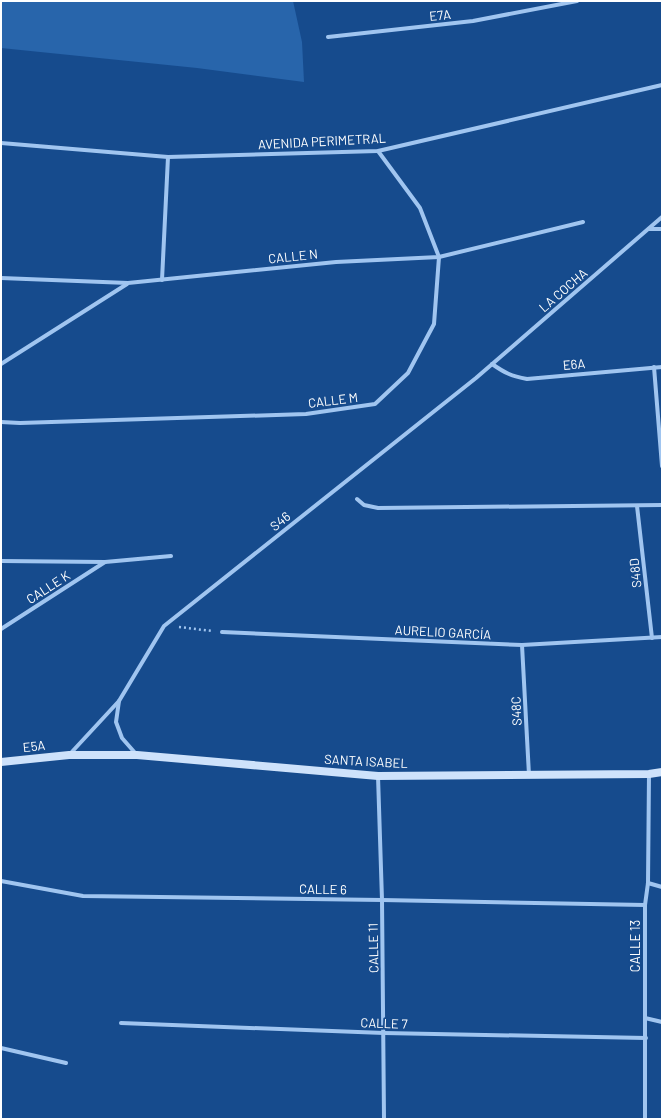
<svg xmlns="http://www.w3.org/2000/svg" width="663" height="1120" font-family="Barlow,sans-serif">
<rect width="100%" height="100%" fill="#164b8d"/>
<path fill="#2865ab" d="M1,1H293L302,42L304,82L197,68L1,48Z"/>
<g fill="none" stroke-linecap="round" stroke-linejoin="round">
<path stroke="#a0c5f0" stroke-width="2.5" stroke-dasharray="2 3" stroke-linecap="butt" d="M179,627L212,631"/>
<g stroke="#a0c5f0" stroke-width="4">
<path d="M328,37L473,21L577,1"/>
<path d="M1,143L168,157L378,151L662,85"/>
<path d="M649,229H662"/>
<path d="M1,278L128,283L336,262L439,257L583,222"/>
<path d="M162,280L168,157"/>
<path d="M1,364L127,284"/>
<path d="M492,364C505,373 511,376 527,379L662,367"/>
<path d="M654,367L662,466"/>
<path d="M1,422L20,423L306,414L375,404L408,373L434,324L439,257L420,208L378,151"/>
<path d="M357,499L364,505L378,508L662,505"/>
<path d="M637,506L652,638"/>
<path d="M1,561L105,562"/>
<path d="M1,629L105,562L171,556"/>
<path d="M222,632L522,645L662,637"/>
<path d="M522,645L529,775"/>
<path d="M119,701L116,722L122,738L136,754"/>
<path d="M69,755L119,701L164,626L476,378L662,217"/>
<path d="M378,776L382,900L384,1119"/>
<path d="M1,881L83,896L382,900L645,905"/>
<path d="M648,883L662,887"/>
<path d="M645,1018L662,1022"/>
<path d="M121,1023L384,1033L646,1038"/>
<path d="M1,1048L66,1063"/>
<path d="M645,1119V905L648,883L649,774"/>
</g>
<path stroke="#cee2fb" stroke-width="8" d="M1,762L69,755H137L378,776L649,774L662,772"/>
</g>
<g text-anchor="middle" stroke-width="3.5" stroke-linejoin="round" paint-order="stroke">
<g font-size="13" fill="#fff" stroke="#164b8d">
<text transform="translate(440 15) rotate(-6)" y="5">E7A</text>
<text transform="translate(322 141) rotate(-3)" y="5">AVENIDA PERIMETRAL</text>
<text transform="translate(293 256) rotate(-6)" y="5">CALLE N</text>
<text transform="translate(563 290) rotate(-41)" y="5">LA COCHA</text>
<text transform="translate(574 364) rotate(-5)" y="5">E6A</text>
<text transform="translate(333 400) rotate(-7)" y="5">CALLE M</text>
<text transform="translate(280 521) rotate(-39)" y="5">S46</text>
<text transform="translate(635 573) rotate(-96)" y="5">S48D</text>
<text transform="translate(48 587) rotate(-33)" y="5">CALLE K</text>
<text transform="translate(443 632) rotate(3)" y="5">AURELIO GARCÍA</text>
<text transform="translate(516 711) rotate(-93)" y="5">S48C</text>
<text transform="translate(34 746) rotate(-6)" y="5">E5A</text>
<text transform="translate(366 761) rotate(3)" y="5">SANTA ISABEL</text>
<text transform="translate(323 889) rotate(1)" y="5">CALLE 6</text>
<text transform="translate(635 946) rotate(-90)" y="5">CALLE 13</text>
<text transform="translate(373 948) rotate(-91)" y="5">CALLE 11</text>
<text transform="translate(384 1023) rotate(2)" y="5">CALLE 7</text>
</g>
</g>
<rect width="663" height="1120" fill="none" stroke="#ffffff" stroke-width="4"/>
</svg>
